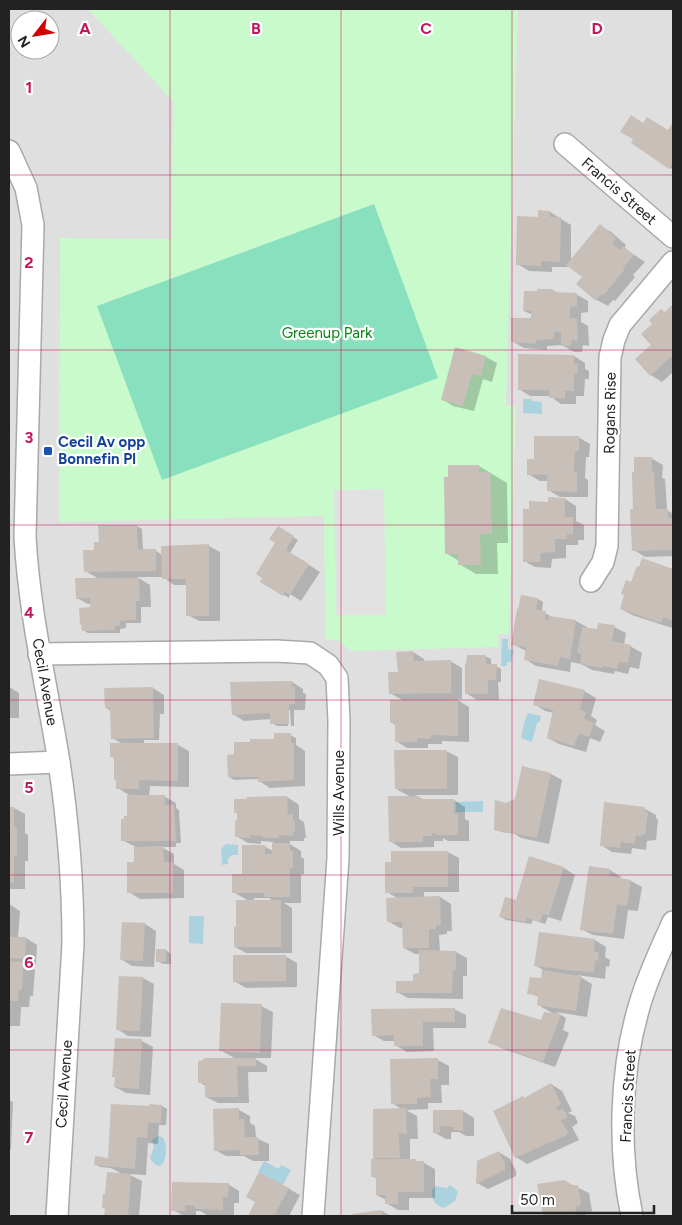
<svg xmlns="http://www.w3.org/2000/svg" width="682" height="1225" font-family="Figtree,sans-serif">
<rect width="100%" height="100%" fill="#f2efe9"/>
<path fill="#e0dfdf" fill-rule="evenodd" d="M9,9H673V1216H9ZM20,20H50V50H20Z"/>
<path fill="#c8facc" d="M88,9H518L506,405L516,406L509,634H498L499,647L352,651L336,640L325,639L324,516L59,522L60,238L171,239L173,101Z"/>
<path fill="#88e0be" d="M374,204L438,378L162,480L97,306Z"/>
<path fill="#e2e2e2" d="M384,489L386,615H336L334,490Z"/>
<g fill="#aad3df">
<path d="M523,399H532V401L542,402V414L523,413Z"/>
<path d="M502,639H508V649L514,650L511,662H507V666H501Z"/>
<path d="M528,713L541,716L540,721L537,723L532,742L521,738L524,723Z"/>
<path d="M483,801V812H456V802Z"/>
<path d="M226,844L238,845V855H232L228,859V864L222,865L221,849Z"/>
<path d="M189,916H204L203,944L189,943Z"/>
<path d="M158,1136L162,1137C171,1146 164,1181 150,1158L154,1147L152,1140Z"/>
<path d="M264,1161L279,1169L281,1165L291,1170L283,1185L258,1172Z"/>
<path d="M450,1185L458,1191L455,1201L444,1208C435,1205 431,1200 432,1190L435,1186L447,1188Z"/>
</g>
<g fill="#0003" fill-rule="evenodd">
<path d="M644,124L669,131L673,124V170L670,168Z"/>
<path d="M550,212L571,225V261L600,226L611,232L626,245L624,248L645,262L633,275L635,277L615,301L613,300L608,306L597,300L583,277L572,267H552V272L529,271L518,264L540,218Z"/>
<path d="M552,290L558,293L576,294L588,301V312L581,313V322L588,326L589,346L583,345L582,352H574L562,345L547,346V350L524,348L512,341L533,319V315L524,311Z"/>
<path d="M673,307V372L662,382L651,375L636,359L652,345L666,313Z"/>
<path d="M574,356L585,363V369L589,371V379H585L584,396H576V404H561L550,396H530L519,389Z"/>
<path d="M486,357L497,363L492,382L483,379L474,411L453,406L442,399Z"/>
<path d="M578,437L590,444L589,457H586L585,478L588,480V497H560L548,490V481H540L528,474L535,460Z"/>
<path d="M651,458L663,465L662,478L665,479L667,510L673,514V556L645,557L634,550V510Z"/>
<path d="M479,466L507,483L508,543H497L498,574H476L459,564V561L446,553L450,478Z"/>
<path d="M549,499H565L576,506V521L584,525V540H578V545H566V558L552,559L551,568L535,567L524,561L530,510L549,503Z"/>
<path d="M137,526L142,529L143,551L155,550L162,555L209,546L220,552V621H199L188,615L187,585H174L163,577H137L150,585L151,607H141V623H126V628L120,629V633H88L83,630L92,609L91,604H88L77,598L99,579L85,571L100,543Z"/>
<path d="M278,528L298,540L290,553L320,572L301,601L290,594L289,598L262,581L277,543Z"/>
<path d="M643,560L673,571L672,628L632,615L621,609Z"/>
<path d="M522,596L538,599L543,602L542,612L555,618L576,621L587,627V629L598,631L614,627L626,633L624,645L630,646L642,653L639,669L630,667L628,674L615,671L614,674L592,670L581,664L571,662L570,672L536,666L525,659L526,651L513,644Z"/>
<path d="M413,652L424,659L425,662L450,661L462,668V699H456L469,707V742L442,741V744H428V748H407L396,741L397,726L392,723L404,701L390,693L399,673Z"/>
<path d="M485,656L491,659V665L496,666L501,669V682H498L499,700H477L466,693Z"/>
<path d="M292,682L303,689V693L306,694L305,710H294V726H291L290,710H288V726H277L272,723L271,719L244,721L233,714L232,683Z"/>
<path d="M9,687L19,693V718H9Z"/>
<path d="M153,688L164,695V714H160L159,740H144V744L178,745L189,751V787L150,786L149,797H165L176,803V808L179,810L181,843H176V847H161L174,854V864L184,870V898L140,899L129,892L135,863L136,847L122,840L129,817V795L118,788L115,759L111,756L123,744L112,738L111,711L106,708Z"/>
<path d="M584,691L596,698L591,716L597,720L595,725L605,731L600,742L590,738L586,752L559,744L548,738L554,713L545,711L534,704Z"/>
<path d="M290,735L296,738V745L305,751V786L270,788L259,781V779L234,780L229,777L279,741Z"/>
<path d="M446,751L458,757V795H415L424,800H454L465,807V819L469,821V841H448L443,838V841H434V847L401,848L390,841L411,797L396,789Z"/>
<path d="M523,768L551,774L562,780L549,844L521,838L515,834L501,832L496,829L507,804L515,801Z"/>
<path d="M287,797L298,804L299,807V819L304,822L306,838H304V841H290V844L301,851V857L304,859V874H301V903H284L292,908V953H246L235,947L238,928L249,901L233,892L264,846L273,851V842L261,841V844L248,843L236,836ZM254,898H269L273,901H254Z"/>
<path d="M605,804L645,809L656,815V818L658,820L656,840L647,841L646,850L632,848L631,854L612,852L601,845Z"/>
<path d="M9,808H14L25,814V833L28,835V861H25V889H9Z"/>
<path d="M448,852L459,858V892H424V898L440,897L451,904L452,931H447V934L439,935L440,952H456L467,958V976H463V999L408,998L397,992L414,982L420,975V954H415L404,948V928H400L388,921L397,898L387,892Z"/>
<path d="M530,858L564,868L575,875L561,921L548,917L545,924L533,920L531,924L506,920L501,917L517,902Z"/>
<path d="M610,870L621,877L620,879L631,881L642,887L638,911L628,910L624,939L593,935L581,929Z"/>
<path d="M9,904L20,911L18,938H26L37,945L36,965L25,964L35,970L33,996H30L29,1007H21L20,1026H9Z"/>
<path d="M123,923L145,924L156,931L155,951L166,950L171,954V964H163L157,961V951H155L154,967L132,966L121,959Z"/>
<path d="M540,933L595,940L606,947L605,957L610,960L609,967L606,966L605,979L577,975L592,984L587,1017L556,1012L566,1018L563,1030L569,1033L555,1067L501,1048L490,1042L541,1022L554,1014L538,1005L539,997L529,993L542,980L543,970L535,965Z"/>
<path d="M285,956L297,963V987L246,988L234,981Z"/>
<path d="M143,978L154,984L151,1037L128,1036L117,1029Z"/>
<path d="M261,1006L273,1012L271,1058H254L267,1066V1072H248L249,1103H218L206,1097V1086L199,1082L236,1059L220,1050Z"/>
<path d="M454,1009L466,1015V1028H433L434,1051L407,1052L395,1045V1041H384L373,1035Z"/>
<path d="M142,1041L153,1047L150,1095L126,1093L115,1087L116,1078L113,1076Z"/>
<path d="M438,1060L449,1066V1085H441L442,1103H428V1109L406,1110L417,1116L418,1139H410V1161L424,1163L435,1169V1198H409V1210H398L386,1203V1200L377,1195V1179L372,1176L374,1160V1110H403L392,1103Z"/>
<path d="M551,1084L562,1091L572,1111L568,1113L575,1116L578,1123L572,1127L579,1140L527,1164L516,1157L525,1099Z"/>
<path d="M9,1100L13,1102L11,1149H9Z"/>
<path d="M150,1106H162L167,1109L166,1125H159L158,1144L148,1143L146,1175L128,1174L142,1181L139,1216H105L107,1195L122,1174L111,1168L100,1167L95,1164L108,1159Z"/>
<path d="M239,1110L250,1116V1123L255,1126L256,1138L269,1144V1161H253L244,1156H226L215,1150Z"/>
<path d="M435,1111H463L474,1118V1136H466L459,1132H451V1139H446L435,1133Z"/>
<path d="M499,1152L510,1159L516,1171V1176L488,1189L477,1183Z"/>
<path d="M260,1173L300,1195L289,1216H249L257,1202Z"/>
<path d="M564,1181L589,1193L592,1211L585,1213L586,1216H544L538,1185Z"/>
<path d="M228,1184L239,1191V1203H234V1216L207,1215L200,1211H196V1216H184L173,1210Z"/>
<path d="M382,1211L391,1216H353V1215Z"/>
</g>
<g fill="#c7bfb8">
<path d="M631,115L643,123L647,117L668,130L673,122V163L669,169L631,143L633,139L620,132Z"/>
<path d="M538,210L550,211V217H561L560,262L541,261V266L516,265L517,216L538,217Z"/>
<path d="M600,224L616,238L612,243L620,250L623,246L634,255L623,268L625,269L603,296L601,294L596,301L576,284L582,277L566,265Z"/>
<path d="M537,289H553V292L577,293V306L570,307V318L577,319L578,341L572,340L571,346H561V332H554V339L536,340V344L511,342V318H531V311H523L524,291H537Z"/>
<path d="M673,304V355L650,376L635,359L651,345L641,334L652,324L649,320L661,309L665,312Z"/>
<path d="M455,347L486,356L481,376L472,374L463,406L441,400Z"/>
<path d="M518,354L574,355V364H578V373H574V391H565V398H549V390H518Z"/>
<path d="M534,436H579V451H575L574,472H577V492L547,491V475H527V459H534Z"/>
<path d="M634,457H652V472H654L656,509H668V518H673V550L632,551L630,509H633L632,472H634Z"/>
<path d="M448,465H479V472H490L492,534H480L481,565H458V554H445L444,477H448Z"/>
<path d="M548,497L565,498V517H573V534H567V539H555V552L541,553L540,562H523V509H529V501L548,502Z"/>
<path d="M98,525H137L138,549H156V571L84,572L83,550H94V542H99Z"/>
<path d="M278,526L294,536L286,550L309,564L290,595L285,592L283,596L260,582L262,578L256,574L275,543L269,539Z"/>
<path d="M209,544V616H186V579H162L161,546Z"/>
<path d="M642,558L673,569V621L663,617L661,623L620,609L624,595L621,594L626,580L631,582L637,566L639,567Z"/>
<path d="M75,578H139L140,601H136V620L120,621V626H115V630L82,631L81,624L80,625L79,608L90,607V598L76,599Z"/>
<path d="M521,595L538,598L536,610L546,611L545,620H548L549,616L576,620L570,659L560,657L558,666L524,660L526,647L511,645L517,609H518Z"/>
<path d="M598,623L615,625L612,641L631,645L628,663L619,662L617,669L603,666V668L580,664L581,654L577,653L582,627L597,629Z"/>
<path d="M413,651L414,661L451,660V693L389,694L388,672H398L396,652Z"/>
<path d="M467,655H486V664H497L496,680H488V694H465V664H466Z"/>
<path d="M539,679L585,690L580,710L586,712L584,719L594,723L589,737L579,733L574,746L547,738L553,710L533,705Z"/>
<path d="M292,681V687L295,686V704H289V724H270V713L232,715L230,682Z"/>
<path d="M153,687L154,738L111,739L110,708H105L104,688Z"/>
<path d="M458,699V736L431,735V739L417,738V742H395V723H390V700Z"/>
<path d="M274,733H291V743H294V780L258,782V777H228L227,755L234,754V742H250V739H274Z"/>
<path d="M110,743H178V781L139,780V789H116V780H114V757H110Z"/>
<path d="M394,750H447V789H395Z"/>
<path d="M522,766L551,773L537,838L494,830L495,800L506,803L515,799Z"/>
<path d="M127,795H165V805H174L176,841H121V819H124V816H127Z"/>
<path d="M287,796L288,813H287V815L293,814V821H295V832H293V836L279,835V838H263V836L250,835V838L235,837V821L237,820V813H234V799H246L247,797Z"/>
<path d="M388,796H419V799H454V814H458V835H436L435,833H432V836H423V842H389Z"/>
<path d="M604,802L645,807V812H648L645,835L642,834L641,836L636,835L635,844L621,842L620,848L600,846Z"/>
<path d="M9,807H14V827H17V856H14V883H9Z"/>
<path d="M272,843H290V851H293V868H290V897H264V893H232V874H242V845H265V854H272Z"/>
<path d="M163,846L164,862H173V893H127V862H134V847Z"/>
<path d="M391,851H448V887H413V893H385V862H391Z"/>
<path d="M529,856L564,867L549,916L543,914L540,922L527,918L526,922L499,917L505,897L516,900Z"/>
<path d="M589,866L610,869L609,876L631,880L627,906L617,904L613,934L580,930Z"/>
<path d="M440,896L441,925H436V929H429V948H403L402,922H387L386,898Z"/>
<path d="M236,900H281V947H234V927H236Z"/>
<path d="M122,922L145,923L143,961L120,960Z"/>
<path d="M539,932L595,939L594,951L599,953L598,961L595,960L594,973L534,966Z"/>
<path d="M9,937H26L25,959L9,958Z"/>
<rect x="156" y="949" width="10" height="13"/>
<path d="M419,950L456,951V970H453L452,993H396V981H413V974L419,973Z"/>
<path d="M233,955H286V981L233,982Z"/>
<path d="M9,961L24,962L22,990H19L18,1001H10V1006H9Z"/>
<path d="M542,970L581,976L576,1011L537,1005L538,995L527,994L530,977L541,978Z"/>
<path d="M119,976L143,977L140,1031L116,1030Z"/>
<path d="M221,1003L262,1004L260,1053L219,1051Z"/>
<path d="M455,1008V1022H423V1046H394V1035L372,1036L371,1009Z"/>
<path d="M501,1008L541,1020L544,1012L561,1014L543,1062L488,1043Z"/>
<path d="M115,1038L142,1039L139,1089L114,1087L115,1077H112Z"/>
<path d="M204,1058H256V1066H237L238,1097H205V1083H198V1061L203,1060Z"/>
<path d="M438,1058V1079H430L431,1097L417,1098V1104H391L390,1059Z"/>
<path d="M551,1083L561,1104L556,1107L558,1111L563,1108L567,1116V1118L561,1120L569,1134L515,1158L493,1111L523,1096L524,1098Z"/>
<path d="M111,1104L149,1106V1104L162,1105L161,1123H148L147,1138L137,1137L135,1169L94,1165L95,1156L108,1158Z"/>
<path d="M239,1108V1119H244L245,1137H258L259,1155H240V1150L214,1151L213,1109Z"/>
<path d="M406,1108L407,1134L399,1133L400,1158H373V1109Z"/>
<path d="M433,1110H463V1131L454,1130V1127L440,1126V1133H433Z"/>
<path d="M499,1151L505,1164V1170L476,1184L477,1161Z"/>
<path d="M371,1159H416V1161H424V1192H398V1204H385V1195H376V1177H371Z"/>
<path d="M107,1172L131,1174L128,1216H104L105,1209L102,1208L103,1194H105Z"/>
<path d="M259,1172L289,1188L274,1216H248L255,1202L246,1197Z"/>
<path d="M564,1180L571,1184V1186L578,1185L581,1205L575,1207L577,1216H543L537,1184Z"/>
<path d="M172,1182L229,1183L228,1197H223V1210L195,1209V1206L185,1205V1211H171Z"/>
<path d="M382,1210L383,1216H352V1214Z"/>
</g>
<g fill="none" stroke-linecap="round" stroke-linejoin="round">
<defs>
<g id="street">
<path d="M565,144L673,237"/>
<path d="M9,151L26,188L33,225L25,536C29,613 47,687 59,762C68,822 73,883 73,944L57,1216"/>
<path d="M591,581L603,562L607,546L610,357L614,340L620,325L673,262"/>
<path d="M39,654L276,651L310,653L328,665L337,678L339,721L338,858L313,1216"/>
<path d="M9,764L59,762"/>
<path d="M632,1216C618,1151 620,1071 639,1007C647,978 661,949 673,922"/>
</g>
</defs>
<use href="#street" stroke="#a9a9a9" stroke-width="24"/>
<use href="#street" stroke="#fff" stroke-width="21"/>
</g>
<path fill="none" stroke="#c2185b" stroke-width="1" stroke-opacity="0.55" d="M170,9V1216M341,9V1216M512,9V1216M9,175H673M9,350H673M9,525H673M9,700H673M9,875H673M9,1050H673"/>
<rect fill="#1a4fb4" stroke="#fff" stroke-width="2" x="43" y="446" width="10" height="10" rx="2.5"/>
<g text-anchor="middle" stroke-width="4.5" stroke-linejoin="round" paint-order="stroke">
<g font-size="15" fill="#222" stroke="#fff">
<text transform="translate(619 191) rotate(41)" y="5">Francis Street</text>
<text transform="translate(610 413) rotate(-89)" y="5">Rogans Rise</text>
<text transform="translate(45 682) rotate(80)" y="5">Cecil Avenue</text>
<text transform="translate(339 793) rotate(-90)" y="5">Wills Avenue</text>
<text transform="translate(64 1084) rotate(-86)" y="5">Cecil Avenue</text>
<text transform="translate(628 1096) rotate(-87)" y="5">Francis Street</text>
</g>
<g font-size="15" fill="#0c8416" stroke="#fff">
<text x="327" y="338">Greenup Park</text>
</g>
<g font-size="15" font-weight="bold" fill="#164399" stroke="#fff" text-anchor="start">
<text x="58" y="447">Cecil Av opp<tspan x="58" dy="17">Bonnefin Pl</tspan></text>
</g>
</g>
<g font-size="16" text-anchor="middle" font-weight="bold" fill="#c2185b" stroke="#fff" stroke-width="4.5" stroke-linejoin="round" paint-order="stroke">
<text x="85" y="34">A</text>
<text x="256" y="34">B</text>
<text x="426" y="34">C</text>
<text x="597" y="34">D</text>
<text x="29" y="93">1</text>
<text x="29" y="268">2</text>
<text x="29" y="443">3</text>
<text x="29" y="618">4</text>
<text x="29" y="793">5</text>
<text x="29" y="968">6</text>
<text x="29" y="1143">7</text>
</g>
<rect width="682" height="1225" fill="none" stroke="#222222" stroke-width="20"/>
<g transform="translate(35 35) rotate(239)"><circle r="24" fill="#ffffff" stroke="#a7a7a7"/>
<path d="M0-4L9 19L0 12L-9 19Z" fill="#d40000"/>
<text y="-8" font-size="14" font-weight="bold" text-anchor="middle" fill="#222222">N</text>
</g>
<path d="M512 1205v8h142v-8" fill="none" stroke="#222222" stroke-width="2.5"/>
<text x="520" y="1205" font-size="15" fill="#222222" stroke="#ffffff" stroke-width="4" paint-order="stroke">50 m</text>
</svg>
